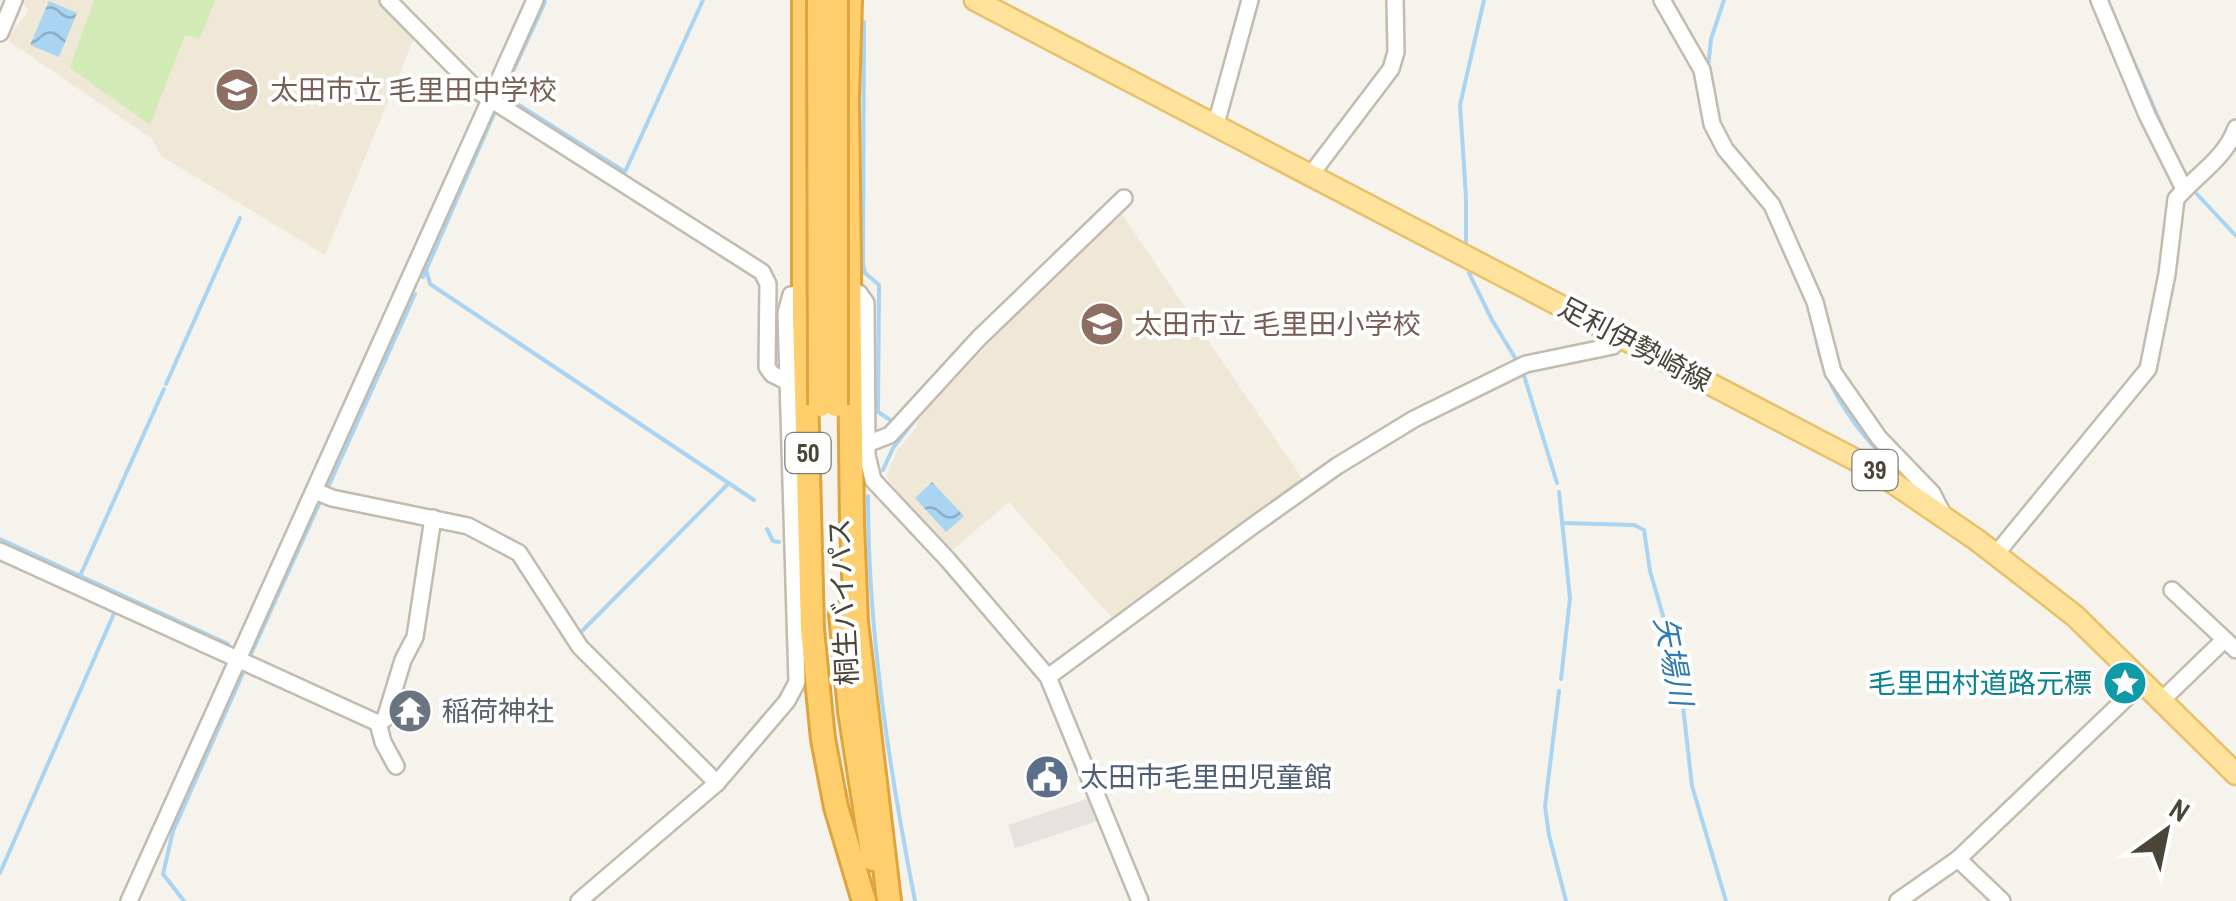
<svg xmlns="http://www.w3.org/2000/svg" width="2236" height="901" font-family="'Archivo Narrow','Noto Sans JP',sans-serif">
<defs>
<pattern id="water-waves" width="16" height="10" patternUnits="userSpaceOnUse" patternTransform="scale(2.5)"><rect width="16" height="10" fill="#a9d4f2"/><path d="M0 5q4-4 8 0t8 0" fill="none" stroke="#8caec5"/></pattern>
</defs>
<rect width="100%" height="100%" fill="#f6f3ec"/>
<g fill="#efe8d6">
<path d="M20,0H378L414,38L325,255L161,156L152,139L10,42L8,37L29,10Z"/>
<path d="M1121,213L1306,484L1249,519L1116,617L1110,616L1009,502L954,549H946L902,504L901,496L886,476L897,451L916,428L917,420L1097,229Z"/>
</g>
<path fill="#d2eab5" d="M94,0H215L200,38L185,35L150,125L70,68Z"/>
<path fill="#e5e3e0" d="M1090,798L1101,820L1015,848L1008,825Z"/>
<g fill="url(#water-waves)">
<path d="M49,1L77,13L59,57L30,45Z"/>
<path d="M932,482L964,516L946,532L915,498Z"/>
</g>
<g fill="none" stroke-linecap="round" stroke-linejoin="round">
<g stroke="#a9d4f2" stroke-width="4">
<path d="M2107,0L2169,142"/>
<path d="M864,22L863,263L865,273L879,285L878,412L892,421"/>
<path d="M1708,68L1711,39L1724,0"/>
<path d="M503,93L545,2"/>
<path d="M503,95L625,172L703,0"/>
<path d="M1746,162L1778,201"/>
<path d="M2194,191L2236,236"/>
<path d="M1466,243V197L1460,105L1484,0"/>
<path d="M426,269L430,284L754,500"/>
<path d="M1469,273L1492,320L1517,361"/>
<path d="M423,277L497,107"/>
<path d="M1816,336C1823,388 1864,444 1906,476"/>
<path d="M1522,369L1557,483"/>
<path d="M166,384L240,218"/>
<path d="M883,470L893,448L914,421"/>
<path d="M329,485L415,294"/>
<path d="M1559,492L1570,598L1561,679"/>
<path d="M868,496C868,633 889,767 915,901"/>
<path d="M1562,523L1634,525L1644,530L1650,571L1679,671L1692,786L1726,901"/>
<path d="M767,529L773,541L779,542"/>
<path d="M0,539L228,644"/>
<path d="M80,576L164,389"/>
<path d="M581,632L729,483"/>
<path d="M251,654L320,502"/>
<path d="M1559,691L1545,806L1549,835L1566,901"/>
<path d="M0,873L116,609"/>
<path d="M184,901L163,874L173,831L243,673"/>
</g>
<defs>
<g id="minor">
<path d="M388,0L479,92L762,272L768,284L767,367L772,374L786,381"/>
<path d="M1662,0L1702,70L1712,124L1725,149L1772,205L1815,302L1833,372L1879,438L1932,493L1944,516"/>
<path d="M2099,0L2147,115L2184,189"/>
<path d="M0,33L14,0"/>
<path d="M1216,124L1250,0"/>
<path d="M1312,173L1391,69L1396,52L1395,0"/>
<path d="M845,292L859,293L866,303L867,455L873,480L948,560L1048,677L1140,901"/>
<path d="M867,444L890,435L979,338L1124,198"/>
<path d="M315,491L332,498L468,526L519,553L580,647L717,783"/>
<path d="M0,551L378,723"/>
<path d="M1996,554L2148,369L2167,274L2176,199C2196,175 2225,159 2236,128"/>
<path d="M2172,590L2236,650"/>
<path d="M1048,677L1254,525L1337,466L1414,419L1526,364L1613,346L1621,336"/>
<path d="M2162,700L2223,641"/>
<path d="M396,766L383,742L378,723L385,719L403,660L415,637L433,518"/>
<path d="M1958,859L2002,901"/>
<path d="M129,901L535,0"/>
<path d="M579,901L717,783L787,701L797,682L786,313L791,295L812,292"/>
<path d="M1898,901L1958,859L2143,682"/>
</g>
<path id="major" d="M975,0L1873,469L1977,540L2075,616L2236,774"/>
<g id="highway">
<path d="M804,0V313L812,629L823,739L836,807L864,901"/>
<path d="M850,0L847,99L852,524L856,622L889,901"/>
<path d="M841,614L850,711L873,859"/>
</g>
</defs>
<use href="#minor" stroke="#c2bbae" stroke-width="20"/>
<use href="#major" stroke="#e6c16a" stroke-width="25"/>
<use href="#highway" stroke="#e0a43c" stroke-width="28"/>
<use href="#minor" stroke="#fff" stroke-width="15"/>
<use href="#major" stroke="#ffe39c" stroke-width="20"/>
<use href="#highway" stroke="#ffcf6e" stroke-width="22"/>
<defs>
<g id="highway-bridge">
<path d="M819,0L820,405"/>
<path d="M836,0V405"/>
</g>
</defs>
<use href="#highway-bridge" stroke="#e0a43c" stroke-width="28" stroke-linecap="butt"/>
<use href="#highway-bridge" stroke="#ffcf6e" stroke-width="22"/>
</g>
<defs>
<symbol id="school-disc" viewBox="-11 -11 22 22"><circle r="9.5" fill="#8d6e63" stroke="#fff"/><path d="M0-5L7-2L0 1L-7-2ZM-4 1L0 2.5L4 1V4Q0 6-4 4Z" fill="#fff"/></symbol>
<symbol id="sight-disc" viewBox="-11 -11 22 22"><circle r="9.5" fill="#0f9aa8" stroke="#fff"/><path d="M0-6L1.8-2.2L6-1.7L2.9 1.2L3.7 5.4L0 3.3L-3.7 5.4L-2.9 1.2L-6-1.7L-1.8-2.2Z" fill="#fff"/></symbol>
<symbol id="temple-disc" viewBox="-11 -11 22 22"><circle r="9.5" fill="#6b7280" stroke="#fff"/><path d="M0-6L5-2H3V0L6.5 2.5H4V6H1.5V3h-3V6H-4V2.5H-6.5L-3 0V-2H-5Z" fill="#fff"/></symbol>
<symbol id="civic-disc" viewBox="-11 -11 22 22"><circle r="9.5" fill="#5c6f8a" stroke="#fff"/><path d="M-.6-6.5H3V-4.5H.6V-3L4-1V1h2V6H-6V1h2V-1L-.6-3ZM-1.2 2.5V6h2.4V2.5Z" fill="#fff"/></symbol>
</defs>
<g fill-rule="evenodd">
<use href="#school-disc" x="212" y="65" width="50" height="50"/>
<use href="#school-disc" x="1077" y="299" width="50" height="50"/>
<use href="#sight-disc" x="2100" y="658" width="50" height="50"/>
<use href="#temple-disc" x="385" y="686" width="50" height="50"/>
<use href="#civic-disc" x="1022" y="752" width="50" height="50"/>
</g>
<g text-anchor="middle" stroke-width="8" stroke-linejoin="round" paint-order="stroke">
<g fill="#fff" stroke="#817c74" stroke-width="2.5">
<rect x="785.5" y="433" width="45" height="40" rx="8"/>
<rect x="1852.5" y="450" width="45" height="40" rx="8"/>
</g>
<g font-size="25" font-weight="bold" fill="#4b4439">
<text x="808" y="462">50</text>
<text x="1875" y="479">39</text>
</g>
<g font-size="28" fill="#785e54" stroke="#fff" text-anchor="start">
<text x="270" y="100">太田市立 毛里田中学校</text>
<text x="1134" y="334">太田市立 毛里田小学校</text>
</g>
<g font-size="28" fill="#4b4439" stroke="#fff">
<text transform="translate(1635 344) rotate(28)" y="10">足利伊勢崎線</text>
<text transform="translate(843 602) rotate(-93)" y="10">桐生バイパス</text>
</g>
<g font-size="28" fill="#0d838f" stroke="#fff" text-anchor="end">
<text x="2092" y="693">毛里田村道路元標</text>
</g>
<g font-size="28" fill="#5b616d" stroke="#fff" text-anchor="start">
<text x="442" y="721">稲荷神社</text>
</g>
<g font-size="28" fill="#4e5e75" stroke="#fff" text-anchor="start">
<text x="1080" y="787">太田市毛里田児童館</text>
</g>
<g font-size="30" font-style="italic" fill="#2e7ab2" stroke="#fff">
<text transform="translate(1673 661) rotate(79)" y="10">矢場川</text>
</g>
</g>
<g transform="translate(2166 831) rotate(33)" stroke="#ffffff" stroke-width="8" paint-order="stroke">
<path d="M0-8L18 38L0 25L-18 38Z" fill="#4b4439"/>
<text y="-15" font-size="28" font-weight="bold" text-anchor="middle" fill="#4b4439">N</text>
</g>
</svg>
